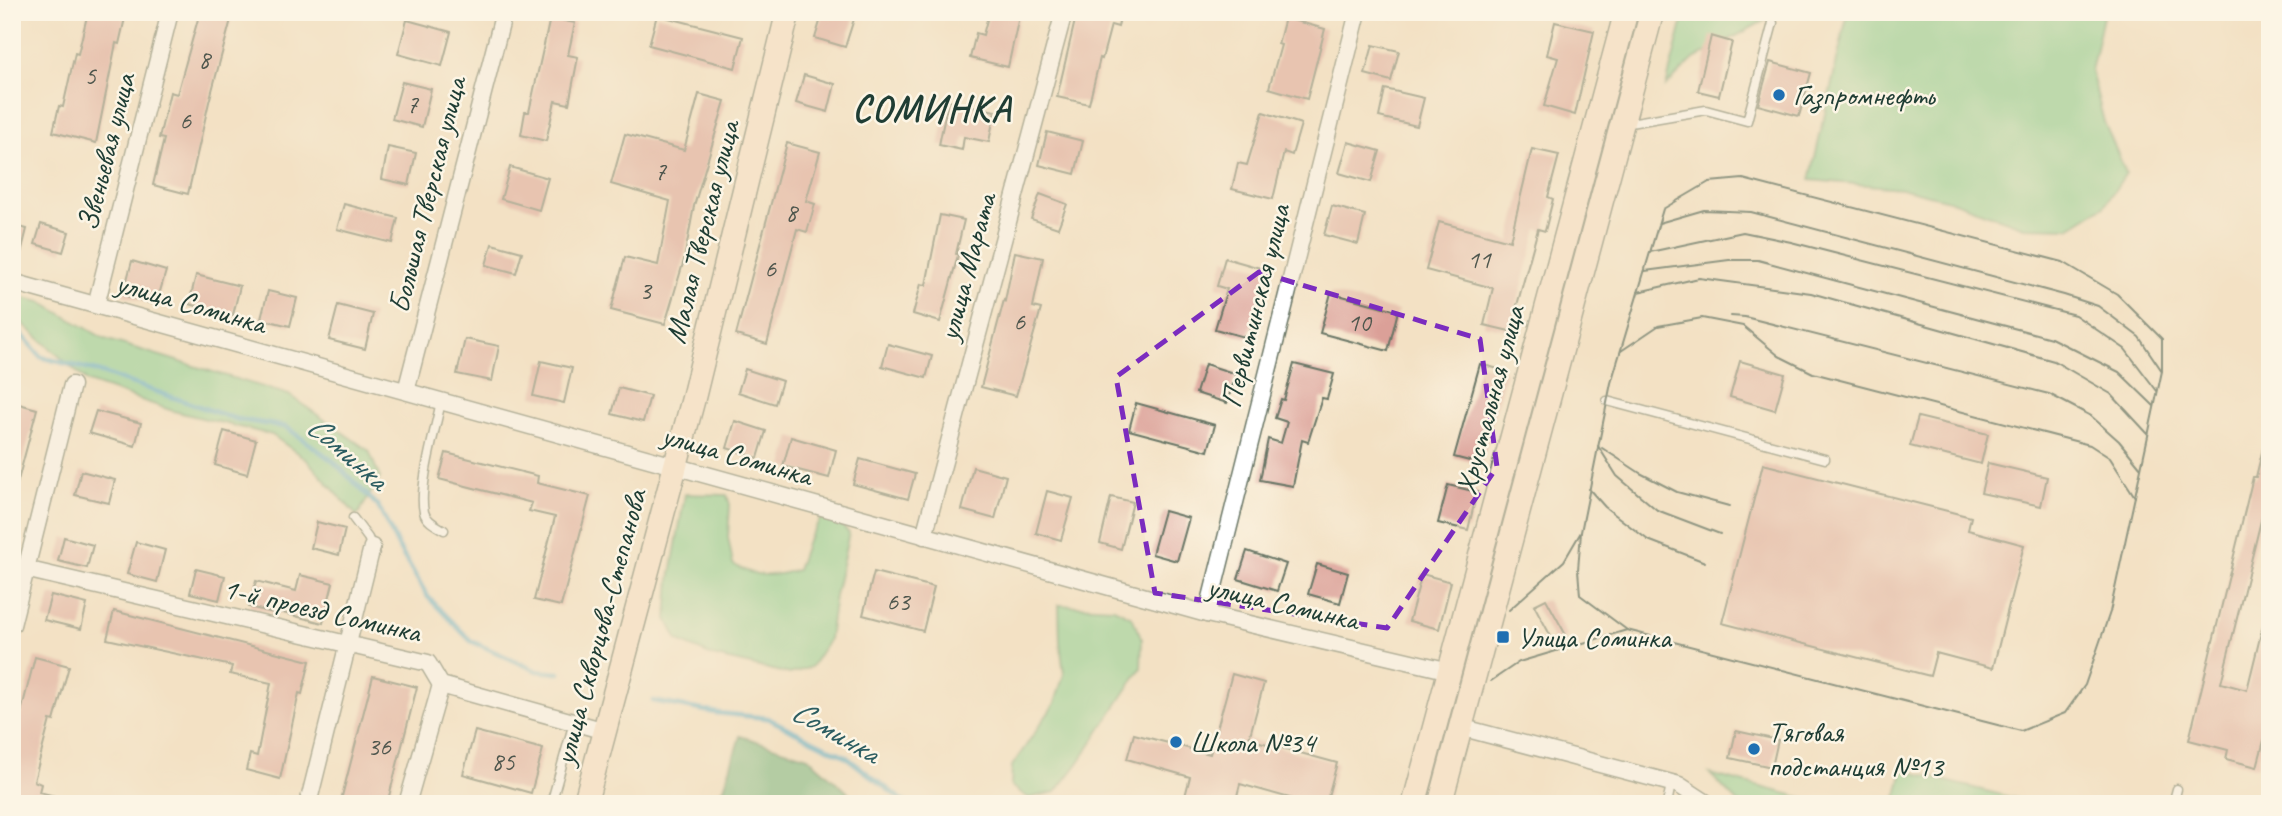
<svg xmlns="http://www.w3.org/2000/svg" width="2282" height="816" font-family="Caveat,sans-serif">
<rect width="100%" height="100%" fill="#fcf5e5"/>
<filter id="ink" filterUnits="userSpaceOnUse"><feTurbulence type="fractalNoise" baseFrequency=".0143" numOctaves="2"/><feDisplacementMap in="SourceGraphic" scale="14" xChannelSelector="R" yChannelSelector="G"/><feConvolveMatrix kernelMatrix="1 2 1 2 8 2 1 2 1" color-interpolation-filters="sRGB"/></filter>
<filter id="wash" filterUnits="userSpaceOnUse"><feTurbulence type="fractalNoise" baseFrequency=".00686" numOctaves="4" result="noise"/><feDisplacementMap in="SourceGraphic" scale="28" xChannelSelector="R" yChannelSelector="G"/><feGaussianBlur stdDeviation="1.57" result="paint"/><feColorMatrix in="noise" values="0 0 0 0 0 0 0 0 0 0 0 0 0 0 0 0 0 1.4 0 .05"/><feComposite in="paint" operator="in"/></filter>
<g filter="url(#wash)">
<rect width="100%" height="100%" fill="#f3e1c4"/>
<g fill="#7fcf8f" stroke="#4f8662" stroke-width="2">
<path d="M1685,12H1780L1694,59L1666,86Z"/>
<path d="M1848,12H2104L2091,71L2104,122L2126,173L2104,206L2069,228L2024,227L1949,200L1901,188L1810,180Z"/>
<path d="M12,295L41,302L105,339L289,395L369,451L380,478L357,516L307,460L272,435L173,411L88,382L20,321L12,318Z"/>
<path d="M685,494L727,495L730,505L728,537L733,564C755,578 772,577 797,570L807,541L821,518L836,520L849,533L835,596L829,639L811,667L790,674L712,656L678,641L667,619L670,579Z"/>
<path d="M1059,605L1114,608L1132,617L1142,639L1141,668L1079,762L1056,792L1029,798L1011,786L1012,766L1055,703L1064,674L1060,642Z"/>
<path d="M1903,770L2037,804H1895Z"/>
<path d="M1710,774L1827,804H1739Z"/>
</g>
<path fill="#67b27a" stroke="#437857" stroke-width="2" d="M740,736L808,757L861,804H707L724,788Z"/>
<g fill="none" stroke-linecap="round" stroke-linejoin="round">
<g stroke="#4ba8c9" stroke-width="5">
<path d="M12,327L17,329L41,357L99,372L236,419L286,427L333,461L378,506L400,550L428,597L471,641L537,671L559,673"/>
<path d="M653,701L717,713L767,718L845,756L907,804"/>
</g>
</g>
<g id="blocks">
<g fill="#dba098">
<path d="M88,12L125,18L119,44L116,43L96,143L53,132L59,106L63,107L75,53L78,54Z"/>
<path d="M200,12H233L209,102L188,194L153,185L164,139L159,138L170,92L177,94Z"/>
<path d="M823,12L854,19L845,47L815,38Z"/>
<path d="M989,12H1020L1008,67L970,58L976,33L983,35Z"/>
<path d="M1077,12H1121L1118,27L1111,25L1102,59L1100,58L1089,104L1057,97Z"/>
<path d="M657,15L743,37L735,68L649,45Z"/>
<path d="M550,18L575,23L568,55L578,57L569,104L555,101L546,141L521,135L525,112H529Z"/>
<path d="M1285,18L1325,29L1307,99L1269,88L1281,45L1278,44Z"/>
<path d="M407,20L451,32L442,66L398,54Z"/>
<path d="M1555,22L1594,31L1575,115L1544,106L1558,58L1547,55Z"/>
<path d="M1711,36L1732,42L1719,96L1698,91Z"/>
<path d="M1373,45L1399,51L1391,81L1365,74Z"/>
<path d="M1770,62L1811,73L1799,116L1758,105Z"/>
<path d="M804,75L835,84L828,112L796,103Z"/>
<path d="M402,82L431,89L422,127L392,119Z"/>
<path d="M1385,89L1424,98L1417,126L1379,117Z"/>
<path d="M699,94L725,101L694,206L684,260L665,324L611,310L625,257L658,265L670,201L611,184L625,134L684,150Z"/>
<path d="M948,101L995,111L989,142L964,137L962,150L939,145Z"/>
<path d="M1263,112L1301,124L1292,155L1284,152L1273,199L1232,189L1238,163L1247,165Z"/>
<path d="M1047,132L1083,141L1075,174L1039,165Z"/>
<path d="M1348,142L1380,151L1371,182L1339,173Z"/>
<path d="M787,143L820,152L806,201L815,204L807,232L797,229L767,344L736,335Z"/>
<path d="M388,147L416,153L409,185L382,179Z"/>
<path d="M1532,149L1559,155L1548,197L1553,199L1545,231L1538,229L1516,309L1523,311L1518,333L1484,325L1493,288L1426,270L1439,222L1510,241Z"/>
<path d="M510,167L548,178L539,210L501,199Z"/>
<path d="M1040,194L1067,204L1058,228L1031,219Z"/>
<path d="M344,204L398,218L392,243L337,229Z"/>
<path d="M1332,206L1365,215L1358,244L1324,235Z"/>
<path d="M940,215L964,220L956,254L958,255L940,322L913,314L921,284L926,285Z"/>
<path d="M41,224L69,232L63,252L35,244Z"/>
<path d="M12,225L27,229L17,269L12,268Z"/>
<path d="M492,244L522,252L516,273L486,265Z"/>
<path d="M1015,252L1043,258L1033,307L1041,309L1016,396L981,387L1004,300L1005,301Z"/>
<path d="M1225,258L1267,270L1248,338L1215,329L1227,289L1217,286Z"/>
<path d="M132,261L166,271L156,305L123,295Z"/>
<path d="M196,275L240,286L233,315L189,304Z"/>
<path d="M268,291L297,298L290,326L261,319Z"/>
<path d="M1331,293L1398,311L1388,351L1320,333Z"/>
<path d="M338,305L373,314L365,349L329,340Z"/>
<path d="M465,339L499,346L492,381L457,374Z"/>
<path d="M888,344L932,356L926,378L882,366Z"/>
<path d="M541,361L572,368L564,403L533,396Z"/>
<path d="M1740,361L1785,374L1775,410L1730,397Z"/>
<path d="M1205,364L1236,374L1227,403L1196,393Z"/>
<path d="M1294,364L1334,374L1327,399L1322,398L1308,442L1302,440L1293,486L1260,480L1268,439L1281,443L1287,422L1275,418L1281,399L1284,400Z"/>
<path d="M1480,364L1506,371L1481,464L1454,457Z"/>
<path d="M745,369L782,381L775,404L738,392Z"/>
<path d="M619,388L650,396L643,422L612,414Z"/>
<path d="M12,402L37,409L16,488L12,487Z"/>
<path d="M1136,403L1215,425L1208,451L1129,430Z"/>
<path d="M96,411L141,423L135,446L89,433Z"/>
<path d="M1918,417L1988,434L1981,464L1910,446Z"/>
<path d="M735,421L766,431L758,458L727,448Z"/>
<path d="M224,431L256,440L247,474L215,465Z"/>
<path d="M791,437L836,450L829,478L783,466Z"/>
<path d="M2265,440H2270V484L2221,683L2247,690L2265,617L2270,618V718L2257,767L2226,759L2228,750L2189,740L2253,477H2256Z"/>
<path d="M446,453L538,476L537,483L590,496L561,606L534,600L555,517L529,511L532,503L439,479Z"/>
<path d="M860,459L915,474L908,499L853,484Z"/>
<path d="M1988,463L2047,477L2041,506L1981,493Z"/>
<path d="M1763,464L1971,517L1968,530L2024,545L1993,668L1936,653L1930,676L1722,623Z"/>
<path d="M973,467L1006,476L995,519L962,510Z"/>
<path d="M81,471L115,480L109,503L75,495Z"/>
<path d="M1448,485L1477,492L1468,530L1438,523Z"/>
<path d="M1047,491L1073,498L1061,540L1036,533Z"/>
<path d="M1111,497L1133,502L1121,549L1100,543Z"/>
<path d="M1164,511L1189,518L1177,561L1152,554Z"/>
<path d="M317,522L345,529L339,555L311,548Z"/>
<path d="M64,537L93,545L87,568L58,561Z"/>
<path d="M136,542L165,550L157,582L127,574Z"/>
<path d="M1247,551L1286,564L1277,591L1238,579Z"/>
<path d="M1317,564L1348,573L1340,603L1308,594Z"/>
<path d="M196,569L225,576L219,600L190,593Z"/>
<path d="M874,572L934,587L923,631L863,615Z"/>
<path d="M1422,574L1451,582L1439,629L1409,621Z"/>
<path d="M300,575L333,583L323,623L279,612L278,614L249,607L256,581L296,591Z"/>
<path d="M51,595L87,604L81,629L44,620Z"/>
<path d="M1546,599L1567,637L1555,644L1534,605Z"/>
<path d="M114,611L310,661L302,694L299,693L280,779L246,770L250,754L257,756L271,683L230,674L232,666L107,639Z"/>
<path d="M35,657L69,666L54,721L50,720L34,781L41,784L39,792L67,799L66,804H12V748Z"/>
<path d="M1232,674L1264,683L1249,739L1337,763L1326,804H1311L1240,784L1235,804H1183L1190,777L1127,759L1134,734L1210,754Z"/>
<path d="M373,676L417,687L387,804H340Z"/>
<path d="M475,731L543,749L531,793L463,774Z"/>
<path d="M1736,731L1778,740L1772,767L1730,758Z"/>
</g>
</g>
</g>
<g filter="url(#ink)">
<use href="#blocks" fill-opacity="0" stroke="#697666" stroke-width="2"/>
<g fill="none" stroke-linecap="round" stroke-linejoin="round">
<defs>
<g id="lane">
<path d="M1624,124L1706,110L1747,121L1773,23L1767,12"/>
<path d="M441,401C436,428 418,488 424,512C426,521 437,526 444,530"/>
<path d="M1607,401L1825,459"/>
<path d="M353,518L368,538L372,547"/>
<path d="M551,804L574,722"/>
<path d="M1667,804L1671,784"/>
<path d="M2173,804L2177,789"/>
</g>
<g id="street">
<path d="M12,282L1207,614L1450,671"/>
<path d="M96,305L170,12"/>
<path d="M406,391L504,12"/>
<path d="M924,536L1064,12"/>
<path d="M12,566L428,663L441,685L605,731"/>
<path d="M1207,614L1358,12"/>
<path d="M12,625L72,385"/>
<path d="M1460,727L1679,785L1708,804"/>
<path d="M308,804L372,547"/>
<path d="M407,804L441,685"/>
</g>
<g id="secondary">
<path d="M585,804L693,400L788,12"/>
<path d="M1414,804L1626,12"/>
<path d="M1440,804L1652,12"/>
</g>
</defs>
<use href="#lane" stroke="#697666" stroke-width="11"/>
<use href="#street" stroke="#697666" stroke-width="19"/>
<use href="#secondary" stroke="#697666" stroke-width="26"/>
<use href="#lane" stroke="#fff" stroke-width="8"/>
<use href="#street" stroke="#fff" stroke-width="16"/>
<use href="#secondary" stroke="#fbe5cf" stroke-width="23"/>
<g stroke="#1f3d34" stroke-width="2">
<path d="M1659,223L1704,210L1751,212L2064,295L2098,306L2139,337L2162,371"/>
<path d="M1650,252L1743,232L1791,242L2075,315L2125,349L2157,391"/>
<path d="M1645,271L1729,260H1758L2051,338L2119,372L2154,406"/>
<path d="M1638,292L1699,278L1811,293L2054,361L2111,394L2148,434"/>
<path d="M1731,316L1745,317L2049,394L2091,416L2119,441L2141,468"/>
<path d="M1621,351L1658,326L1702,318L1743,326L1779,356L1813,373L2090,445L2110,458L2135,497"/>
<path d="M1598,446L1617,476L1657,510L1720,534"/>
<path d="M1602,448L1640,473L1677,492L1729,506"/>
<path d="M1589,489L1605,507L1648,540L1705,562"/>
<path d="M1509,610L1564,561L1581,532L1611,383L1663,209L1709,182L1743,179L2063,262L2117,294L2162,339V371L2110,612L2085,685L2065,713L2021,731L1627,630L1580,595L1578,570L1581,532"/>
<path d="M1491,681L1519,662L1627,630"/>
</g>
</g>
</g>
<path d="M0 0H2282V816H0ZM1259,272L1480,339L1497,467L1387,628L1155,593L1116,377Z" fill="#f3e1c4" fill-opacity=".55" fill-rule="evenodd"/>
<path fill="none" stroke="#7b2cbf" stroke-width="5" stroke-dasharray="14 9" stroke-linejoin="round" d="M1259,272L1480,339L1497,467L1387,628L1155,593L1116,377Z"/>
<g fill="#1f6fb2" stroke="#fcf5e5" stroke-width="2.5">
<circle cx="1779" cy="95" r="7"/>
<rect x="1496" y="630" width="14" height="14" rx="3.5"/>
<circle cx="1176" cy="742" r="7"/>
<circle cx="1754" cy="749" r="7"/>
</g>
<g text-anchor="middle" stroke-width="5" stroke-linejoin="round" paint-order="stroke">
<g font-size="26" fill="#4e564d">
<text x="204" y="68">8</text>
<text x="90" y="84">5</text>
<text x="412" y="113">7</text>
<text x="185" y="129">6</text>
<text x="660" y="180">7</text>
<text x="791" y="221">8</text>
<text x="1479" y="268">11</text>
<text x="770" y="277">6</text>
<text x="645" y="299">3</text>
<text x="1019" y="330">6</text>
<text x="1359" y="331">10</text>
<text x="898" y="610">63</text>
<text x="379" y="755">36</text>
<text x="503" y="770">85</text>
</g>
<g font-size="30" fill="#1f3d34" stroke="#fcf5e5" text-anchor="start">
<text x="1793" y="105">Газпромнефть</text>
<text x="1517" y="647">Улица Соминка</text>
<text x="1768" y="742">Тяговая<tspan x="1768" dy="34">подстанция №13</tspan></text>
<text x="1190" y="752">Школа №34</text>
</g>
<g font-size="30" fill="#1f3d34" stroke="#fcf5e5">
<text transform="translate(106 152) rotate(-76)" y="10">Звеньевая улица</text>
<text transform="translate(427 195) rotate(-76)" y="10">Большая Тверская улица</text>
<text transform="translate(702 232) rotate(-76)" y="10">Малая Тверская улица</text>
<text transform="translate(967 267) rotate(-75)" y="10">улица Марата</text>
<text transform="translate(191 303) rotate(16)" y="10">улица Соминка</text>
<text transform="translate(1255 306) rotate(-76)" y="10">Первитинская улица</text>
<text transform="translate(1490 400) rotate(-75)" y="10">Хрустальная улица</text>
<text transform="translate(737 455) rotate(16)" y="10">улица Соминка</text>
<text transform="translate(1283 603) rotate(13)" y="10">улица Соминка</text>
<text transform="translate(322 610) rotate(13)" y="10">1-й проезд Соминка</text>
<text transform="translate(600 627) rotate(-75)" y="10">улица Скворцова-Степанова</text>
</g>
<g font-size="32" font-style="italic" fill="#2c5d61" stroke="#fcf5e5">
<text transform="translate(348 452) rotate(41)" y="11">Соминка</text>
<text transform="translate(836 731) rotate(30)" y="11">Соминка</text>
</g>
<g font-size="37" font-weight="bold" letter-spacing="2" fill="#1f3d34" stroke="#fcf5e5">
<text x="932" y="121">СОМИНКА</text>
</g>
</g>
<rect width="2282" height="816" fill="none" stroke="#fcf5e5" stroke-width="42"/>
</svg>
